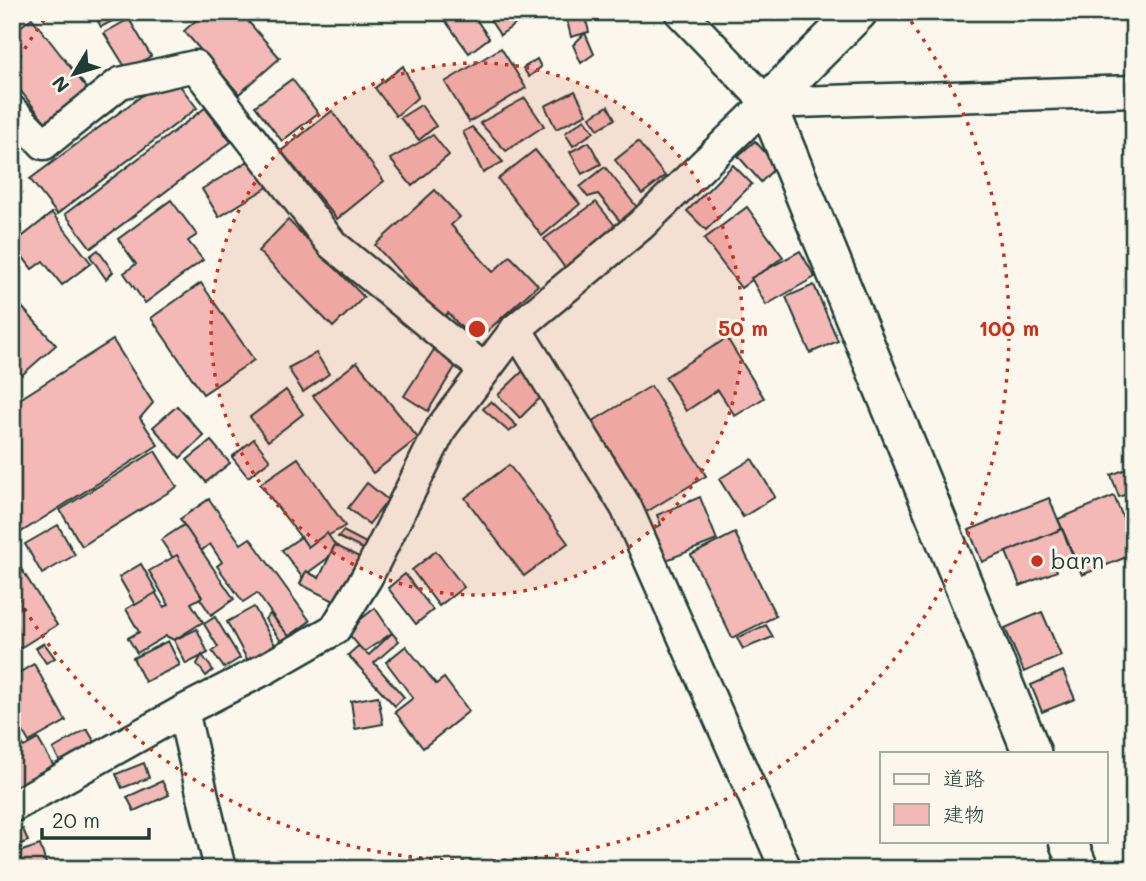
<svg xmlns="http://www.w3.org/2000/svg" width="1146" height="881" font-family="Mali,'Klee One',sans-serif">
<rect width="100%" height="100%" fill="#fbf7ec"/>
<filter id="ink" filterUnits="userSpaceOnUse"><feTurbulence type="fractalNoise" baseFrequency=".0143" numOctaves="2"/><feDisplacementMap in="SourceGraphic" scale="14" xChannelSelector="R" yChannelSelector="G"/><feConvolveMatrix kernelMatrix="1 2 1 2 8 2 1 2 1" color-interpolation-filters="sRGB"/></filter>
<g filter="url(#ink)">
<g fill="#f4b8b6" stroke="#1f3d34" stroke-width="2">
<path d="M12,12H24L12,20Z"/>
<path d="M93,12H122L124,15L101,27Z"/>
<path d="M205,12H240L280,58L239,94L184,31Z"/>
<path d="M454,12H471L489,38L469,53L444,19Z"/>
<path d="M485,12H533L500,35Z"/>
<path d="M565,12H584L589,32L571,37Z"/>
<path d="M32,18L89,91L47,124L12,80V33Z"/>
<path d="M129,19L151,56L127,70L104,33Z"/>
<path d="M585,33L594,54L581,63L573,45Z"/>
<path d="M501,48L526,88L469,122L445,82Z"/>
<path d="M537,59L541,67L529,77L523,68Z"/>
<path d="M403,66L418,97L396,116L375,88Z"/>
<path d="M171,74L197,108L57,214L30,179Z"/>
<path d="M292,79L318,113L282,141L255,106Z"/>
<path d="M575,91L587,114L556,129L545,106Z"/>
<path d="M525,98L544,126L506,151L480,123Z"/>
<path d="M421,105L436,126L419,140L400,118Z"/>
<path d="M608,106L615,119L598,129L590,117Z"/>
<path d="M205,108L231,142L91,248L65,214Z"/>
<path d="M332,111L384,181L337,219L281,151Z"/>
<path d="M585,119L594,132L573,146L565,133Z"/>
<path d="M472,127L503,162L483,173L463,132Z"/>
<path d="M433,135L449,155L412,186L390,159Z"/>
<path d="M755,141L777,166L761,182L738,156Z"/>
<path d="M589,142L601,164L582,174L570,152Z"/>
<path d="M638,142L665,176L642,194L615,160Z"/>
<path d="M535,150L580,204L542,236L498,179Z"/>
<path d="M252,159L268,187L219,217L202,189Z"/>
<path d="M733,165L752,184L706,230L687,211Z"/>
<path d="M605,167L640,211L623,225L598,194L588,197L580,187Z"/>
<path d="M435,190L460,217L451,225L493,272L510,256L538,285L475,342L448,313L442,319L375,245Z"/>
<path d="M171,200L197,235L188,241L203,260L145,303L124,273L136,264L118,239Z"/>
<path d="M596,202L616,227L565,268L544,239Z"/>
<path d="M747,207L783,257L741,288L704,239Z"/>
<path d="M52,213L91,263L62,285L43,261L32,269L13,244Z"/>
<path d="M288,220L364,297L333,327L258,251Z"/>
<path d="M98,250L113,272L106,279L90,256Z"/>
<path d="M800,251L815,277L766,305L751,278Z"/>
<path d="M201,283L254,360L203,394L151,318Z"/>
<path d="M814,285L838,341L810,353L786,297Z"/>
<path d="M12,296L56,345L22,375L12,365Z"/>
<path d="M727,338L764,398L735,416L718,390L686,411L665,377Z"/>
<path d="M113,340L153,403L140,418L158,445L12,538V404Z"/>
<path d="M435,348L458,362L428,411L404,396Z"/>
<path d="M316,353L329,374L303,392L288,368Z"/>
<path d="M357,362L418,438L373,473L313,396Z"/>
<path d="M525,369L547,391L520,418L498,395Z"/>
<path d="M651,386L706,476L643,514L588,424Z"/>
<path d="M286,390L303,414L268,441L250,417Z"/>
<path d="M491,401L517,426L509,432L483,409Z"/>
<path d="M177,406L204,436L180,458L153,427Z"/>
<path d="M254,439L270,460L248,477L232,457Z"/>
<path d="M211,441L230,463L206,482L187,460Z"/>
<path d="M155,451L177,487L82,546L60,510Z"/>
<path d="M298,458L345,526L308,547L260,484Z"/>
<path d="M752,459L775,497L743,517L719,479Z"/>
<path d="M509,465L568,543L524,576L465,498Z"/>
<path d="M1134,466V491L1119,497L1111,475Z"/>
<path d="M367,483L388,500L369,524L348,508Z"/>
<path d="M1114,496L1134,544V554L1082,575L1058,519Z"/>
<path d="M700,497L717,540L659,563L646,531L661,525L657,515Z"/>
<path d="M1049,498L1062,529L982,562L969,530Z"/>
<path d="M209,499L241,544L250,538L310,621L288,637L257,593L243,602L217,566L222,562L210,544L201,551L180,519Z"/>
<path d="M58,525L75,555L42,574L25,544Z"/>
<path d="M184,525L234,599L211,615L161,540Z"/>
<path d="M1062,529L1074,558L1055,565L1057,571L1020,586L1006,552Z"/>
<path d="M343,531L370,545L365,550L338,537Z"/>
<path d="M327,533L335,545L328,558L302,577L282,550L301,537L308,547Z"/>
<path d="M735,533L776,616L732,638L691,555Z"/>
<path d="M335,545L359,557L336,602L300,584L306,571L319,578Z"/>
<path d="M436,551L464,587L439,606L412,570Z"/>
<path d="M177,555L202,597L191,603L203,622L174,640L166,636L137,653L128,638L139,632L126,609L155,592L164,607L169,605L149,571Z"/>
<path d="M18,564L57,625L12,653V567Z"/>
<path d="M141,564L157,592L135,605L119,577Z"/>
<path d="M405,574L433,610L416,624L388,588Z"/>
<path d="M254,607L275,645L248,661L227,622Z"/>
<path d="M375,608L392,633L364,652L346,631Z"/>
<path d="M1042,612L1061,656L1024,672L1005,628Z"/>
<path d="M270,614L289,636L281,641L265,619Z"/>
<path d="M215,617L240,658L224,668L212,651L218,647L204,624Z"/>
<path d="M766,625L773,637L743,649L737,638Z"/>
<path d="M197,629L208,653L186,664L174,640Z"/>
<path d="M392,633L399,641L374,663L404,697L395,706L348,655L358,646L369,655Z"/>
<path d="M168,641L180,665L145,682L133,658Z"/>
<path d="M44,643L55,658L46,663L36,648Z"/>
<path d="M406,646L436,684L444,678L469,711L423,748L395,712L413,698L386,662Z"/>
<path d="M202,655L213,670L206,676L197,664Z"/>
<path d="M34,664L66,721L29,742L12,713V677Z"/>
<path d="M1063,671L1075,699L1042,712L1031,685Z"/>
<path d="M378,696L383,724L355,729L351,701Z"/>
<path d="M87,729L97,746L63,767L53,749Z"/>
<path d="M38,739L55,768L12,795V745L20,740L24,747Z"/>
<path d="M144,763L149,778L122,788L116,774Z"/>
<path d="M162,781L169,795L134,811L127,797Z"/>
<path d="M23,829L28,841L12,848V834Z"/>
<path d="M40,845L48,869H18L13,854Z"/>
</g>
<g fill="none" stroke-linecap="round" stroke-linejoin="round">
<defs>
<g id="minor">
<path d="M680,12L767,103"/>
<path d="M12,111L44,144L120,83L195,66L332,244L485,370"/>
<path d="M516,329L626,507L786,869"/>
<path d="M183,711L220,869"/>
<path d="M12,807L183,711L265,669L335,629L367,577L442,427L516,329L641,225L767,103L1134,91"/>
</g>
<g id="tertiary">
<path d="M858,12L767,103L1032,753"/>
<path d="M1068,841L1079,869"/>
</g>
</defs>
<use href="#minor" stroke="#1f3d34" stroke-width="35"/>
<use href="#tertiary" stroke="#1f3d34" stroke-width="42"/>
<use href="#minor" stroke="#fbf7ec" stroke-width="30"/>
<use href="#tertiary" stroke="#fbf7ec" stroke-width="37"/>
</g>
</g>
<circle cx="477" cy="329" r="266" fill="#c8321e" fill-opacity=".12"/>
<g fill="none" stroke="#c8321e" stroke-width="3.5" stroke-dasharray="3.5 7">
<circle cx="477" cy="329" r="266"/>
<path d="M14 67A532 532 0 0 1 49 13M905 13A532 532 0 1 1 14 591"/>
</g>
<circle fill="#c8321e" stroke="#fbf7ec" stroke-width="2.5" cx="1037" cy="561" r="7"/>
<g text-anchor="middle" stroke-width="6" stroke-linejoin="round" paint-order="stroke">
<g font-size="23" fill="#1f3d34" stroke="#fbf7ec" text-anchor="start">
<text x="1051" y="569">barn</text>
</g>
</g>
<circle cx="477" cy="329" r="10" fill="#c8321e" stroke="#fbf7ec" stroke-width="3.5"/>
<g font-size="21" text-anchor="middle" font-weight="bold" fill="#c8321e" stroke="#fbf7ec" stroke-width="6" stroke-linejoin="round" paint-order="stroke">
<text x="743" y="336">50 m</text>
<text x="1009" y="336">100 m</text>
</g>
<rect width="1146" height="881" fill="none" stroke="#fbf7ec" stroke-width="42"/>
<rect x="21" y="21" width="1104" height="839" fill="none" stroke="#1f3d34" stroke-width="2.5" filter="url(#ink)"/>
<rect x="880" y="752" width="228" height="91" fill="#fbf7ec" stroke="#a3ada2" stroke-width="2"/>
<rect x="894" y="774" width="35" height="10" fill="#fbf7ec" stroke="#a3ada2" stroke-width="2"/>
<text x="943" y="786" font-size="21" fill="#1f3d34">道路</text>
<rect x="894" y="804" width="35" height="21" fill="#f4b8b6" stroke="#a3ada2" stroke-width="2"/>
<text x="943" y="822" font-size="21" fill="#1f3d34">建物</text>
<g transform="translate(74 74) rotate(232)" stroke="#fbf7ec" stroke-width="5" paint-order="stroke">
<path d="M0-5L12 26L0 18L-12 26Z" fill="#1f3d34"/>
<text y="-10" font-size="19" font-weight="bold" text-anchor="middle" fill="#1f3d34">N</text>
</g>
<path d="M42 828v10h107v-10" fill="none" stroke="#1f3d34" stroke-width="3.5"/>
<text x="52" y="828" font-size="21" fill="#1f3d34" stroke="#fbf7ec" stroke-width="5" paint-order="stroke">20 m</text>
</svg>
